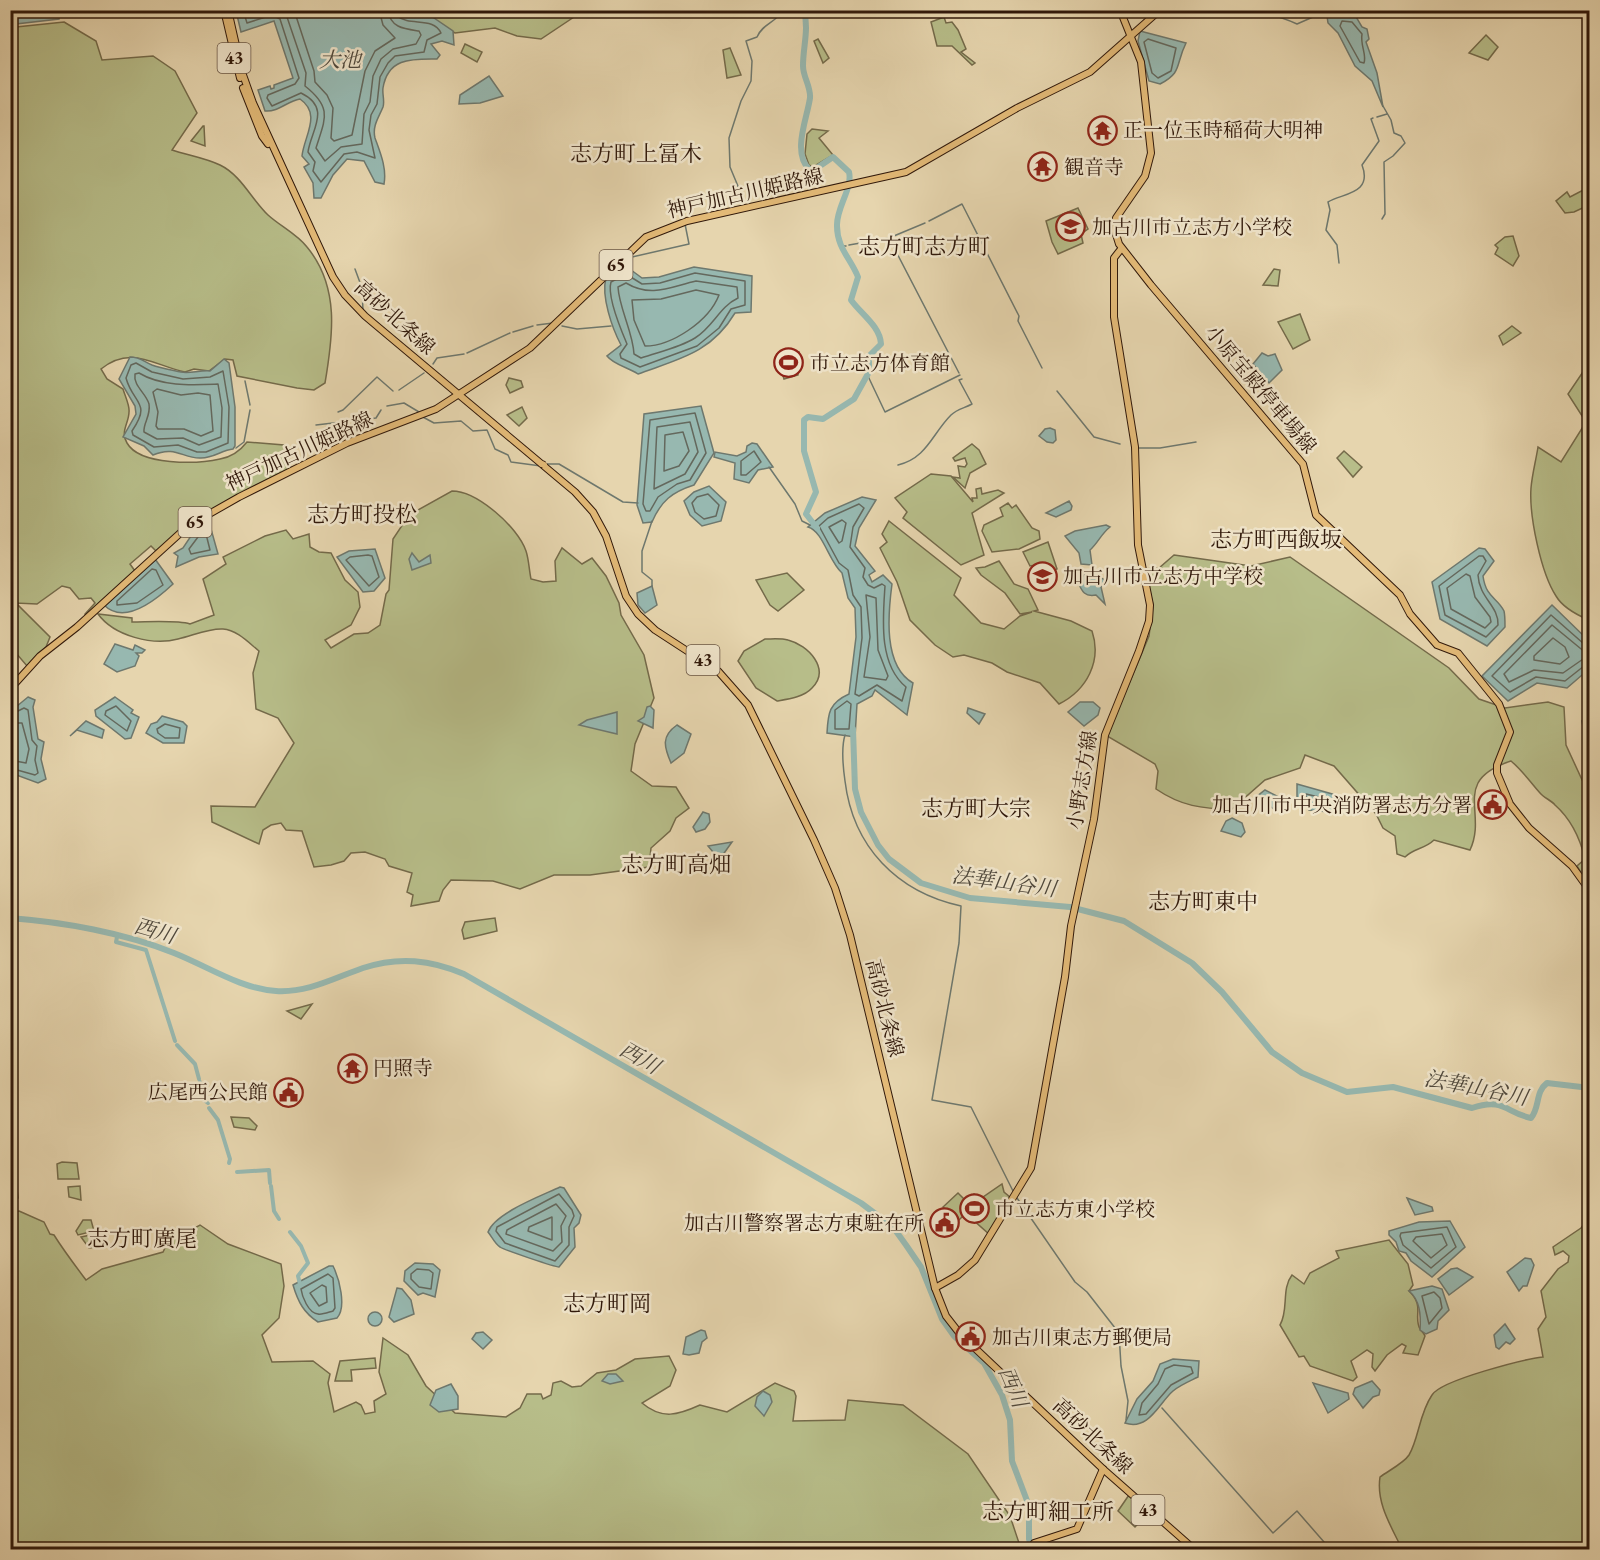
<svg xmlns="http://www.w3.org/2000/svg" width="1600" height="1560" font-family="'EB Garamond','Noto Serif JP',serif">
<rect width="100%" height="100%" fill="#e6d5ae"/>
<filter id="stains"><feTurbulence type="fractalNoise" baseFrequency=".00333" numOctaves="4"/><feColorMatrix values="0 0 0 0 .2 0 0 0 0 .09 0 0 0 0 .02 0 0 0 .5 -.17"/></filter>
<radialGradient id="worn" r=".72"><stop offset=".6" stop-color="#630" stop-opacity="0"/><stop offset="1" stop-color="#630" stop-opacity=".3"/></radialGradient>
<g fill="#b7bd89" stroke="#746a4a" stroke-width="1.5">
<path d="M572,10L574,17L541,39L517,36L495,28L455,33L419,13L411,16L401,11Z"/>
<path d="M944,17L946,23L952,22L958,30L966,49L961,52L975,63L972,65L952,46H937L931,22Z"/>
<path d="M64,22L96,41L102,60L153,56L175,71L197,113L172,150C187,155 206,158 220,165C241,175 252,200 268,215C280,226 297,234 307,247C340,287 333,336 325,383L314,390L297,388L237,376L233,360L225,359L209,371L194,369L185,372C153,365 131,345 101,369L107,379L123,389C125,396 130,406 129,412C129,423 120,431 127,443C140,466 198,464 220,459C232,457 240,451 247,442L284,445L291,468L207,512L156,551L151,546L130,564L135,571L88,616L85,614L95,603L91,598L79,599L70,588L62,586L37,604L16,603L50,637L46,647L27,666L10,646L11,33L16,27Z"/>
<path d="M1486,35L1498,47L1488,60L1469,53Z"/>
<path d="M818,39L829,58L823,63L814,41Z"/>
<path d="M465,44L482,52L477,62L461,53Z"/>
<path d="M730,48L741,75L727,78L723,50Z"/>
<path d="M203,126H204L205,146L191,141Z"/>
<path d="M812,129L828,131L819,138L833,155L813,167L809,165L805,154L807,134Z"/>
<path d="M1589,187V205L1574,212L1565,213L1556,201L1567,192L1570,197Z"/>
<path d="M1078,208L1088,229L1081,234L1083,243L1058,254L1052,242L1046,221Z"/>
<path d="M1513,236L1519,256L1513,266L1495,254L1498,248L1495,245L1505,237Z"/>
<path d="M1274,269L1280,270L1278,286L1263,285Z"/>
<path d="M1300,314L1310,340L1293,349L1278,322Z"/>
<path d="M1512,326L1521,333L1503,345L1499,336Z"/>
<path d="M786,352H799L798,375L784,379L777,354Z"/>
<path d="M1589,363V620C1577,615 1563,608 1556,596C1541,573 1529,516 1531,488C1532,475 1536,460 1538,447L1561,462L1586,422L1568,394Z"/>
<path d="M509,378L521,381L523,387L510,393L506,385Z"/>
<path d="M522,407L527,418L519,426L507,415Z"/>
<path d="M972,444L979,450L986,464L970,473L965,488L953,477L960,478L958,466L965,467L967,464L965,458L955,461L953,458Z"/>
<path d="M1344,451L1362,467L1353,477L1337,458Z"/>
<path d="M931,474L951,476L973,502L972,498H977L976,489L981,488L982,494L998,490L1004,493L972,513L984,555L961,565L903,518L907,512L895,498Z"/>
<path d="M452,491C477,491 518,527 526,551C529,560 529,570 531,579L543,582L556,581L555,561L562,548L582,564L592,558L606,576L619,603L621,615L644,655L654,698L635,744L631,771L652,786L676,787L689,808L676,818L670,831L651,848L649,867L590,875H554L520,889L493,881L451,880L443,890L439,901L411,906L413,895L407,892L412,873L389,866L385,859L365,852L351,853L344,861L331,865L314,867L302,831L286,830L281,823L271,825L263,830L259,844L212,822L211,806L255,807L294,743L278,718L256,709L253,673L259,651C249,643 237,630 223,629C209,628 192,636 178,639C153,646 114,636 98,614L132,618V622C148,622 177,620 190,624L214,615L203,579L226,564L223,557L265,536L286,530L293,539L309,534L310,547L319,552L331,553L345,580L358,592L360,607L351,625L325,640L331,648L354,634L368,633L380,625L386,594L389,590L393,539L409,515Z"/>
<path d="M1008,503L1012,508L1016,505L1032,528L1039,531L1040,539L1019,549L992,552L982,531L984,525L1003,516L1000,508Z"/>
<path d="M889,521L961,578L954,595L981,623L1004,629L1020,616L1032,612L1020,614L1005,593L981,575L976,568L985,567L999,561L1014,584L1028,589L1038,610L1034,611L1071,621L1092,631C1102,661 1087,690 1059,704L1040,683L1007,672L992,663L964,655L953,657L935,645L910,620L897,582L880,548L887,542L882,534Z"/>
<path d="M1048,542L1057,569L1040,579L1035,565L1030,566L1023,552Z"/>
<path d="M1174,555L1251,566L1290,557L1449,668L1479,699L1505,708L1548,702L1564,707L1566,745L1589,795V886L1577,866L1585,859C1580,838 1572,820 1555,805C1551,800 1544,798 1540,793C1530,782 1523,771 1511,761C1450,781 1488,812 1470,850L1434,840C1425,849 1414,848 1405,857L1397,854L1395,836L1383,828L1376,814L1334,766L1305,755L1300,768L1265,780L1232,809C1202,809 1181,806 1156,789L1158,771L1155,764L1107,736L1149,636L1153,605L1145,569L1159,568Z"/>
<path d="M787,573L804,590L778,611L770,605L756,580Z"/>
<path d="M765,639C772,639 781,638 788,640C808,645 831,669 812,688C804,697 789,699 777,701L756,688L738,661L744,651Z"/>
<path d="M495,918L497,931L464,939L462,930L465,922Z"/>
<path d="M312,1004L301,1019L287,1011Z"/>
<path d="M231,1117L249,1118L257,1126L255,1130L234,1127Z"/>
<path d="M62,1162L77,1163L79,1179H58L57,1164Z"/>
<path d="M16,1180L18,1198L11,1204V1181L13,1183Z"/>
<path d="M1002,1184L1004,1192L1011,1198L989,1234L971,1218L973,1215L969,1210L956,1223L943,1207L958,1193L966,1201L974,1194L980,1199Z"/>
<path d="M80,1186L81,1200L69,1197L68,1187Z"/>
<path d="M19,1211L44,1222L50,1234L54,1235C64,1251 74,1264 86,1280L102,1269L163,1252L168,1242L200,1225L228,1244L281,1264L284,1286L279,1318L262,1335L272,1362L313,1361L330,1374L328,1383L334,1412L356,1402L361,1405L365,1414L375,1412L374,1401L386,1394L379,1372L383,1338L408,1355L426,1386L455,1413L506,1417L520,1408L527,1394H541L543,1399L551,1395L553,1383L561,1381L572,1387L581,1386L597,1373L616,1370L635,1359L669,1356L676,1370L670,1386L642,1403C662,1420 678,1415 700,1405L727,1412L775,1383L794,1391L796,1396L793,1421L845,1420L848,1400L903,1405L968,1454L1010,1516L1021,1549H11L10,1213Z"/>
<path d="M1589,1218V1549H1402C1391,1526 1376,1503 1380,1477C1388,1471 1404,1463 1409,1455C1419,1438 1419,1414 1432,1395C1441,1380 1525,1359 1543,1357L1538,1329L1546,1317L1541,1291L1558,1269L1568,1262L1569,1256L1563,1251L1555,1255L1553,1247L1581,1228Z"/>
<path d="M83,1220H91L94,1231L78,1235L76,1231Z"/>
<path d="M105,1232L107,1246L89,1248L81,1237Z"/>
<path d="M1389,1240L1408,1264L1413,1285L1409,1291C1425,1306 1413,1316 1420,1329C1421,1331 1424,1333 1425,1336L1418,1355L1403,1353L1406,1346L1402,1344L1387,1355L1375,1371L1372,1367L1373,1354L1367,1350L1351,1361L1357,1377L1353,1381L1310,1366L1304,1356L1299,1357L1280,1325C1289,1310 1281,1289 1292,1275L1304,1284L1310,1273L1339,1258L1336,1251Z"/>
<path d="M375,1358L376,1368L351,1370L352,1381H335L340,1361Z"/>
<path d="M1129,1495L1148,1513L1135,1527L1118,1511Z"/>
</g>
<g fill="#97b8b0" stroke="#6e786e" stroke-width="1.5">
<path d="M11,10L59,11V19L16,24L11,32Z"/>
<path d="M1331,10L1341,15H1355L1362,27L1367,29L1369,39L1366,42L1377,73L1383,107L1372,81L1355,66L1338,33L1328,23L1327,16Z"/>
<path d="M236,11H396L412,17L431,16L453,31L454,45L442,41L431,44L440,55L437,59C413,59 388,57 383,88C382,94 385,101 383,107C379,117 372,126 375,138C380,152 387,168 384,184L375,182L364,161L347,159L333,175L321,198H314L313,183L304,167L309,164L302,156C304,136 322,114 300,99C287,101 279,112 265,111L258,90L270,86L271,89L274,88V85L293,78L274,21L241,32Z"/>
<path d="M1140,31L1186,43C1175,65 1183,72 1160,84L1149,81L1138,41Z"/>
<path d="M489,76L503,96L480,103L459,104L460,95Z"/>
<path d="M627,267L642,278L659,277L694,267L752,276L751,312L735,313C711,353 679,359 638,374C628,367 614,365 607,356L621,345C612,328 601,296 606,278Z"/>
<path d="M1262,353L1268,356L1275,354L1282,370L1269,383L1253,364Z"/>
<path d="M130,357C140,357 143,361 152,365C160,368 172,370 181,372C189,374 200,370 210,371L224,359L229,363L235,407V446L233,449C222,450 214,458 201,458C183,459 176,445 153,455L144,446L123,437L136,414L135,406L119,379Z"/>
<path d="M701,406L714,453L694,485C672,492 661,501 652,522L643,523L637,505L644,414Z"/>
<path d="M1050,428L1055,430L1056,440L1053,443L1047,442L1039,436L1045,429Z"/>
<path d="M752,443L757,444L773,467L758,470L749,483L734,479L735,463L714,457L715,452L737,456L746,452L747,446Z"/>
<path d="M709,486L726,502L721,521L702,526L690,515L684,501L694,492Z"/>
<path d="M862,497L876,500L859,528L855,546L875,571L869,575L872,582L883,575L892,584C888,614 883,666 913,683L907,715L875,690L872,696L857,704L855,737L827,733C828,713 829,703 849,694L856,637L855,608L848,598L842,573C829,562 823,531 808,527L825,513Z"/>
<path d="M1069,501L1072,506L1071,510L1056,517L1046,513Z"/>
<path d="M201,521H205L211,529L218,554L199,557L176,567L178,556L174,553L183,548Z"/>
<path d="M1106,525L1110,527C1101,534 1098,543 1090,550L1092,565L1081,564L1079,553L1065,536L1075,531Z"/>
<path d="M1479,548L1485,549L1494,561L1483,576C1486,598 1497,597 1504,611C1505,615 1505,623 1505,627L1487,646L1440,619L1432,582Z"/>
<path d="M375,549L385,578L374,591L363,592L337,557L349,551Z"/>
<path d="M412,553L419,562L430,555L431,563L412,570L409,559Z"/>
<path d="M155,559L173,584C157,599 125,626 104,605Z"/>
<path d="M1094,573L1106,581L1101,587L1105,604L1096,595C1085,597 1082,592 1078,582L1085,574Z"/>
<path d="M652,586L657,605L645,613L638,605L637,593Z"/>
<path d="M1552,605L1589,641V669L1567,688L1537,683L1508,701L1482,676Z"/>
<path d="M115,644L133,650L135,645L145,650L142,653H136L139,656L135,666L117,672L104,664Z"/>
<path d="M28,697L35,700L33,707L38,739L44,742L41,759L46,779L38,783L11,773V711Z"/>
<path d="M115,697L133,710L131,713L139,717L131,738L125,739L96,716L95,710Z"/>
<path d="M1080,702H1093L1100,708L1098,715L1084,726L1068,712Z"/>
<path d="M647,707L650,706L654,710L653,728L638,721L644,717Z"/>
<path d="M968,708L985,714L979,724L967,713Z"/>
<path d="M617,712V734L579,725L587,720Z"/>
<path d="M162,716L183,722L187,726L184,743H163L146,733L151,724L157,722Z"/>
<path d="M86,721L104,730L102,738L77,730L70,736Z"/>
<path d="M1582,721H1589V760Z"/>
<path d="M677,725L691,734L684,753L671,763C664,747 661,736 677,725Z"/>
<path d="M1297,784L1343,797L1355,805L1350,814L1309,810L1297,797Z"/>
<path d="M1265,790L1279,797L1274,809L1256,797Z"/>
<path d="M703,812L709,814L710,822L705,829L696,832L693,827Z"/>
<path d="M1232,818L1242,823L1245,832L1241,837L1221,831L1226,821Z"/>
<path d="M732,842L722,856L713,852L708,846Z"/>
<path d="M560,1187L564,1188L581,1215L579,1223L574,1228L575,1247L559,1267C555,1267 504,1250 500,1247C495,1244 492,1237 488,1232C495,1213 541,1196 560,1187Z"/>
<path d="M1407,1198L1432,1207L1433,1211L1415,1215Z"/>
<path d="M1450,1221L1465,1247L1432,1277L1411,1261L1406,1253L1399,1251L1396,1242L1389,1235V1231L1419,1222Z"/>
<path d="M1525,1258L1531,1259L1534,1265L1527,1286H1523L1519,1291L1507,1272Z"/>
<path d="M415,1263L433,1264L440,1270L435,1297L423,1293L418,1295L404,1281L405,1271Z"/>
<path d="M329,1266H333C339,1278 347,1307 337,1318L318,1322C304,1313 298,1302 293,1285Z"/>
<path d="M1457,1268L1473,1277L1449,1295L1438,1279L1451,1269Z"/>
<path d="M1432,1286L1442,1289L1449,1310L1438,1321L1437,1329L1426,1334L1420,1330C1421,1315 1420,1300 1409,1291Z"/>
<path d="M397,1288L402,1289L411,1300L414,1314L394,1322L389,1317Z"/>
<circle cx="375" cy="1319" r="7"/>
<path d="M1505,1324L1515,1339L1510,1344L1506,1342L1499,1349L1496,1347L1494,1335Z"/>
<path d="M701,1330L705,1331L707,1338L702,1342L699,1353L689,1355L683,1354L686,1337Z"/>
<path d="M483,1332L492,1340L483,1349L472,1339L476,1333Z"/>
<path d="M1173,1359L1199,1361L1198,1377C1190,1381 1180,1385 1173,1391C1159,1403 1149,1431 1125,1423L1137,1399L1153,1381L1160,1364Z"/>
<path d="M608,1374H616L623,1381L610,1384L602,1381Z"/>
<path d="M1372,1381L1380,1390L1379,1395L1373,1397L1363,1408L1353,1394L1355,1388Z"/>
<path d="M1313,1383L1348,1393L1349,1399L1328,1413Z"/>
<path d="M451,1384L458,1396V1409L439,1412L430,1405L436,1390Z"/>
<path d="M763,1391L770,1395L772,1402L764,1416L755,1406L757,1397Z"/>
</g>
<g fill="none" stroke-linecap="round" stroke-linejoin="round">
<g stroke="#64685d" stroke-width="1.5">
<path d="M243,10L247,23L272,15L280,19L299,78L295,84L268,95L267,98L272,106L301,93C332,108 311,130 308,152L315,162L313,171L321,182L344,154L357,152L375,158L369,130L371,115L377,104L380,77L388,63L395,56L424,52L427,40L441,33C433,16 410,27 397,16L396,10"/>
<path d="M282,10L287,17L306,73L305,86C333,108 325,119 316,148L325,161L341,147L362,144L364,114L370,102L373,76L381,59L393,49L416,44L421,35L419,31C405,29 390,28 388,10"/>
<path d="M294,10L314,71L315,82L327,95L333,108L331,138L334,141L352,135L365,71L375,51L395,38L383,25L379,10"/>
<path d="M1342,21L1352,22L1362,34C1360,45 1367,55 1364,63L1360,62L1340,26Z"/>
<path d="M1148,39L1176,48L1171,71L1158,78L1152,73L1144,42Z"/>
<path d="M695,273L745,281V305L731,309L719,328L697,346L640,367L621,358L620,354L627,344C621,330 607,295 611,282L626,274L642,284L660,283Z"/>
<path d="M696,281L737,287L738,298C719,307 714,326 695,338C679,348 658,352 641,358L634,354C633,332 619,308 618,287L626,283C651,298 670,287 696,281Z"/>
<path d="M696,290L719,295C709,321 672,346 645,346L634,320L632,300L661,299Z"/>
<path d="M136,363L152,372L183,379L210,377L223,371L229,407L228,443L206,452H197L178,445L154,447L133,435L132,431C152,402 133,404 126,378L131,365Z"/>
<path d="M139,373C162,387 193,385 218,384L222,408L221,437L199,445L183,438L157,439L144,432C143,423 151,416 149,404C146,393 133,386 135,374Z"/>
<path d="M157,389L181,395L198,393L210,395L213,431L201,436L184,429H158L156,426L158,412L153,392Z"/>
<path d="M695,413L706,453L690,480L677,484L658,497L650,511H646L643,504L650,420Z"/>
<path d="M690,422L698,452L685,474L654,489L657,427Z"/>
<path d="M683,432L689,451L679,466L664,471L665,435Z"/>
<path d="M754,451L761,462L746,475H741V461Z"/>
<path d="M708,494L719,505L716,516L704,519L695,512L692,503L697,497Z"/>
<path d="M859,504L864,508L853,527L850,547L865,568L863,577L868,585L874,588L882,584L885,586C883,618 878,664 906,687L902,701L877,685L859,696L855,694L862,638L861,607L853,595L848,570L839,563L819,526L828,518Z"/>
<path d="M842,520L846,523L842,541L839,543L829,527Z"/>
<path d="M201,533L206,534L210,550L191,554L189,549Z"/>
<path d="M368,555L372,556L379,577L369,586L346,560L350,557Z"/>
<path d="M1479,556H1483L1486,561L1478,575C1479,598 1499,606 1498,625L1486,637L1445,615L1439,586Z"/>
<path d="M152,569L156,570L163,585L137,603L117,605V601Z"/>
<path d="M1466,574L1470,576L1475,597L1490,617L1491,622L1485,628L1451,609L1447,588Z"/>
<path d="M866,595L876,598L878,650L888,676L886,680L864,677L870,637Z"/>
<path d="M1552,625L1586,653V657L1563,673L1534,670L1509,682L1504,674Z"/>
<path d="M1553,638L1565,647L1569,657L1560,664L1534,660V656Z"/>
<path d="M1590,645L1584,644L1551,615L1492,676L1510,692L1536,677L1565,681L1584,666L1590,665"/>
<path d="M847,701L851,704L849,729H835V710Z"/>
<path d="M116,706L131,721L127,731L105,715L106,711Z"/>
<path d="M10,715L24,708L28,710L32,740L37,746L35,760L38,773L35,775L10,768"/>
<path d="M10,723H22L29,749L26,763L10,760"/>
<path d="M165,724L180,728L179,738H165L158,733L157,729Z"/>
<path d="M1306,794L1340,802L1342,806L1339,808L1312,804L1306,798Z"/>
<path d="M559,1194L572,1210L574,1216L569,1227V1245L555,1261L505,1243L496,1231L497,1227Z"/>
<path d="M556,1204L566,1216L561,1226L562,1242L553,1251L506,1234L507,1230Z"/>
<path d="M552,1217V1240L528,1231L529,1227Z"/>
<path d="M1447,1227L1456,1247L1431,1268L1403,1245L1400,1236L1401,1233Z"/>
<path d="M1442,1234L1447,1245L1431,1258L1413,1241L1416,1237Z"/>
<path d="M417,1269L429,1270L433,1273L431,1289L419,1287L411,1279V1274Z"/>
<path d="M328,1274L333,1278L335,1308L333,1311C329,1312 322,1315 318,1314C308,1313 302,1296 301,1289Z"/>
<path d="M322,1285L326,1287L327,1302L319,1306L310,1293Z"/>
<path d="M1434,1292L1440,1298L1442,1308L1429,1324L1422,1296Z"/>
<path d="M1174,1365L1191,1367L1193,1373L1171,1385L1146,1414L1139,1415L1142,1403L1158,1384L1165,1369Z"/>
</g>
<g stroke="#6e786e" stroke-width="1.5">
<path d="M1246,10L1252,16C1265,11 1284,18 1297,24L1313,17L1317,10"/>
<path d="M1377,117L1387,114"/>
<path d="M683,219L680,204L740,191L730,167L729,138L741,101L751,81L752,61L746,41L757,37C763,23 776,23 783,10"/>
<path d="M1382,219L1385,214L1384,162L1393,156L1405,143L1401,136L1394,133L1391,120L1383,106"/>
<path d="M929,221L962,204L1019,316L1018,321L1042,368"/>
<path d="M889,238L959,373"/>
<path d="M849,245L889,238L925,223"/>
<path d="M842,246H846"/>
<path d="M1339,263L1337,245L1326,230L1330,210L1328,202C1343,193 1373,194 1362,165L1379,141L1371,119L1373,118"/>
<path d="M355,269L362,288L363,311"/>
<path d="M620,271L632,257L689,244L685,224"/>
<path d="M537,325L553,323"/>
<path d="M562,326L577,329L611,326"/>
<path d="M513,332L533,326"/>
<path d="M467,353L510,333"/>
<path d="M433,364L437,358L464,354"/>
<path d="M867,374L885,412L960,375"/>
<path d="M245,381L250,405"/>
<path d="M399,390L424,373"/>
<path d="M1057,391L1094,437L1120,444"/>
<path d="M387,406L404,403L419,412"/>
<path d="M338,412L343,410L377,377L393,391"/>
<path d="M421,416L434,423L461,421L473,431L487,430L495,449L508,455L511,462L541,466"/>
<path d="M316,425L376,418L381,410"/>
<path d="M236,448L244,442L250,410"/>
<path d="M1139,448H1160L1196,442"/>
<path d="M546,464H559L623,502L638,503"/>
<path d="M898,465C927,458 932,434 951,415C957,409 965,408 972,404L959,380L962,379"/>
<path d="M769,467L795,504L802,521L810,525"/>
<path d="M652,521L642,551V572L652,580V586"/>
<path d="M845,735C841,748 843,767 845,781C853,847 897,892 961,906L959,943L932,1100L971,1107L1013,1191"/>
<path d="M1017,1198L1075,1282L1087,1292L1119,1333L1121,1366L1128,1401L1126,1420"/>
<path d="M1162,1408L1273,1533L1297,1511L1331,1550"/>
</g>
<g stroke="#97b8b0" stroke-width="4">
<path d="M117,937L116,942L146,950L175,1041"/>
<path d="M177,1045L195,1064L199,1079"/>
<path d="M200,1082L204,1100L208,1103"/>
<path d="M209,1108L218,1120L230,1159L229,1163"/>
<path d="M237,1172L269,1170L270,1183"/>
<path d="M271,1186L274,1211L279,1219"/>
<path d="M290,1232L301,1246L308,1263L298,1276L300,1284"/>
</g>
<g stroke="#97b8b0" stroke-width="6">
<path d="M804,10C809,31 803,46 803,66C803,77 811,87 810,98C807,119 792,152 809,169L814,170L833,157L849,172C853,188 836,208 837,226C837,248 851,259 858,277L851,300C861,314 880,326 881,344L869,356V372L854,399L823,419L808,417L804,420V451L816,492L806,514L817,528"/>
<path d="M853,729L855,789L861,812L878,845L889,859L921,883L970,898L1070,907L1124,921L1192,963L1222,992L1272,1052L1302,1073L1347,1092L1393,1087L1472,1108C1504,1097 1506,1113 1531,1118C1540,1108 1535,1092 1547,1083L1590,1088"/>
<path d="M10,918C63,922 125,933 174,953C207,966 241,989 276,991C308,993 334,978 363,968C399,956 431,960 464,974L861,1203L893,1227L906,1245L921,1267L942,1319L954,1336L984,1363L1002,1395L1010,1420L1012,1461L1029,1506V1539L1032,1550"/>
</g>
<defs>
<g id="major">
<path d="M224,10L240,78"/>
<path d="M228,10L242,72L253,103L333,277L345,295L365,316L575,492L593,512L606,536L626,596L638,614L655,630L718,671L748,705L814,840L835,888L850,935L935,1288L946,1316L960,1334L1103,1469L1195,1550"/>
<path d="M1120,10L1141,62L1151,153L1145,176L1116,218L1115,231L1119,244L1151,285L1303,464L1316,515L1400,595L1410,614L1437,645L1458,653L1499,704L1510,732L1497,765V773L1510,804L1529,828L1572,866L1590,891"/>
<path d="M243,88L262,136L268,144"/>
<path d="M10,689L40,656L77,627L188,526L239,497L347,443L436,409L530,348L646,237L687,221L906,172L1017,108L1090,72L1160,10"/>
<path d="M935,1288L958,1275L975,1260L1031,1168L1065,977L1071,926L1094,819L1105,735L1139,651L1149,621L1150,605L1138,545L1135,447L1114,317V258L1121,249"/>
<path d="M1029,1550L1034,1543L1077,1529L1103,1469"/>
</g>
</defs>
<use href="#major" stroke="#30180a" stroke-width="8"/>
<use href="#major" stroke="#e3ba77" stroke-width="6"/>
<defs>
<path id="major-bridge" d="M542,464L544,465"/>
</defs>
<use href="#major-bridge" stroke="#30180a" stroke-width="8" stroke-linecap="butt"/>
<use href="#major-bridge" stroke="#e3ba77" stroke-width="6"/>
</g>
<defs>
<symbol id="temple-ring" viewBox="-11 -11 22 22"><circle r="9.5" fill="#efe4ca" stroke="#8f2418" stroke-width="1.5"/><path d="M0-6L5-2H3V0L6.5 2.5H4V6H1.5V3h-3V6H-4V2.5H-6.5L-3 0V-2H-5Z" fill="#8f2418"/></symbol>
<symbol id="school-ring" viewBox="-11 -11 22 22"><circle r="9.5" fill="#efe4ca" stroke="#8f2418" stroke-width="1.5"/><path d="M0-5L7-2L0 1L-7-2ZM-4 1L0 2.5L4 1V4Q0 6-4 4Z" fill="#8f2418"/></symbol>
<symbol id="stadium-ring" viewBox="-11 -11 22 22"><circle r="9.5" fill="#efe4ca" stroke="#8f2418" stroke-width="1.5"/><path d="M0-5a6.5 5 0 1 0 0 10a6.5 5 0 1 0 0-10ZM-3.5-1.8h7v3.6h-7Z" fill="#8f2418"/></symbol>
<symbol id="civic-ring" viewBox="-11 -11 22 22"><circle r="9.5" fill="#efe4ca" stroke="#8f2418" stroke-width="1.5"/><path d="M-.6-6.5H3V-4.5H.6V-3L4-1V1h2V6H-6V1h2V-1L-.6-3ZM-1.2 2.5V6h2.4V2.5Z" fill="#8f2418"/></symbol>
</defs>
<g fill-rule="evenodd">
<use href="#temple-ring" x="1086" y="114" width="33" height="33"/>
<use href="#temple-ring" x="1026" y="150" width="33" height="33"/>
<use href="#school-ring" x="1054" y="210" width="33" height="33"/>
<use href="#stadium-ring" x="772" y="346" width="33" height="33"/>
<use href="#school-ring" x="1026" y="560" width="33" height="33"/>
<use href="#civic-ring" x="1476" y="788" width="33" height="33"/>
<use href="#temple-ring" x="336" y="1052" width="33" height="33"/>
<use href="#civic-ring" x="272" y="1076" width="33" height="33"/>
<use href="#stadium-ring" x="958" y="1192" width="33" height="33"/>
<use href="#civic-ring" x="928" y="1206" width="33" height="33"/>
<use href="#civic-ring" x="954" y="1320" width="33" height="33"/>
</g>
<g text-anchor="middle" stroke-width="5" stroke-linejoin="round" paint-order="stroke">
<g fill="#efe4ca" stroke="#695544" stroke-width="1.5">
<rect x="217.5" y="43" width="33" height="30" rx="4.5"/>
<rect x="599.5" y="250" width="33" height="30" rx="4.5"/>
<rect x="178.5" y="507" width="33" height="30" rx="4.5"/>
<rect x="686.5" y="645" width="33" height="30" rx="4.5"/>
<rect x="1131.5" y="1495" width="33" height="30" rx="4.5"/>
</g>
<g font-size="18" font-weight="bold" fill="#30180a">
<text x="234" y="64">43</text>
<text x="616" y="271">65</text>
<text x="195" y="528">65</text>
<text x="703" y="666">43</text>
<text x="1148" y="1516">43</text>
</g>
<g font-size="20" fill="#30180a" stroke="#efe4ca" text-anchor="start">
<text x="1123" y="137">正一位玉時稲荷大明神</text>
<text x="1064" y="174">観音寺</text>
<text x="1092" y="234">加古川市立志方小学校</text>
<text x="810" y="370">市立志方体育館</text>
<text x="1063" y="583">加古川市立志方中学校</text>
<text x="1472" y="812" text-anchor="end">加古川市中央消防署志方分署</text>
<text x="373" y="1075">円照寺</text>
<text x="268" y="1099" text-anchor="end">広尾西公民館</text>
<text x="995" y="1216">市立志方東小学校</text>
<text x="924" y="1230" text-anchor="end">加古川警察署志方東駐在所</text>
<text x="992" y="1344">加古川東志方郵便局</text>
</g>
<g font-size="20" fill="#30180a" stroke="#efe4ca">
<text transform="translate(745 193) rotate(-13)" y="7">神戸加古川姫路線</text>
<text transform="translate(395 317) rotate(42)" y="7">高砂北条線</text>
<text transform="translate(1261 389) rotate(50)" y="7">小原宝殿停車場線</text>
<text transform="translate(299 451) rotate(-25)" y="7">神戸加古川姫路線</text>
<text transform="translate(1082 780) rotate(-81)" y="7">小野志方線</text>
<text transform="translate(885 1008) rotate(76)" y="7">高砂北条線</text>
<text transform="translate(1093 1436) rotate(43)" y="7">高砂北条線</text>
</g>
<g font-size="21" font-style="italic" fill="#4f483c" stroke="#efe4ca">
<text x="340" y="67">大池</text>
<text transform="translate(1004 882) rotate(8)" y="7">法華山谷川</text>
<text transform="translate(155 931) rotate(16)" y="7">西川</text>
<text transform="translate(640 1058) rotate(30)" y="7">西川</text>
<text transform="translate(1476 1088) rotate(11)" y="7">法華山谷川</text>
<text transform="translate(1013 1387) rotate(67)" y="7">西川</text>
</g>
<g font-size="22" fill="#30180a" stroke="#efe4ca">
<text x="636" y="161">志方町上冨木</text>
<text x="924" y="254">志方町志方町</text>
<text x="362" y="522">志方町投松</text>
<text x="1276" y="547">志方町西飯坂</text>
<text x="976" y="816">志方町大宗</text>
<text x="676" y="872">志方町高畑</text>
<text x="1203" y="909">志方町東中</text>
<text x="142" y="1246">志方町廣尾</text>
<text x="607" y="1311">志方町岡</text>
<text x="1048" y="1519">志方町細工所</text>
</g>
</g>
<rect width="1600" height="1560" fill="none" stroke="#e6d5ae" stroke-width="36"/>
<rect x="12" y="12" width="1576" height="1536" fill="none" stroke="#30180a" stroke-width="3"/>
<rect x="18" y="18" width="1564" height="1524" fill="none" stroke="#30180a" stroke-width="1.5"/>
<rect width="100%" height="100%" filter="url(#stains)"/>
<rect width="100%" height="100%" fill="url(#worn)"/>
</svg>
